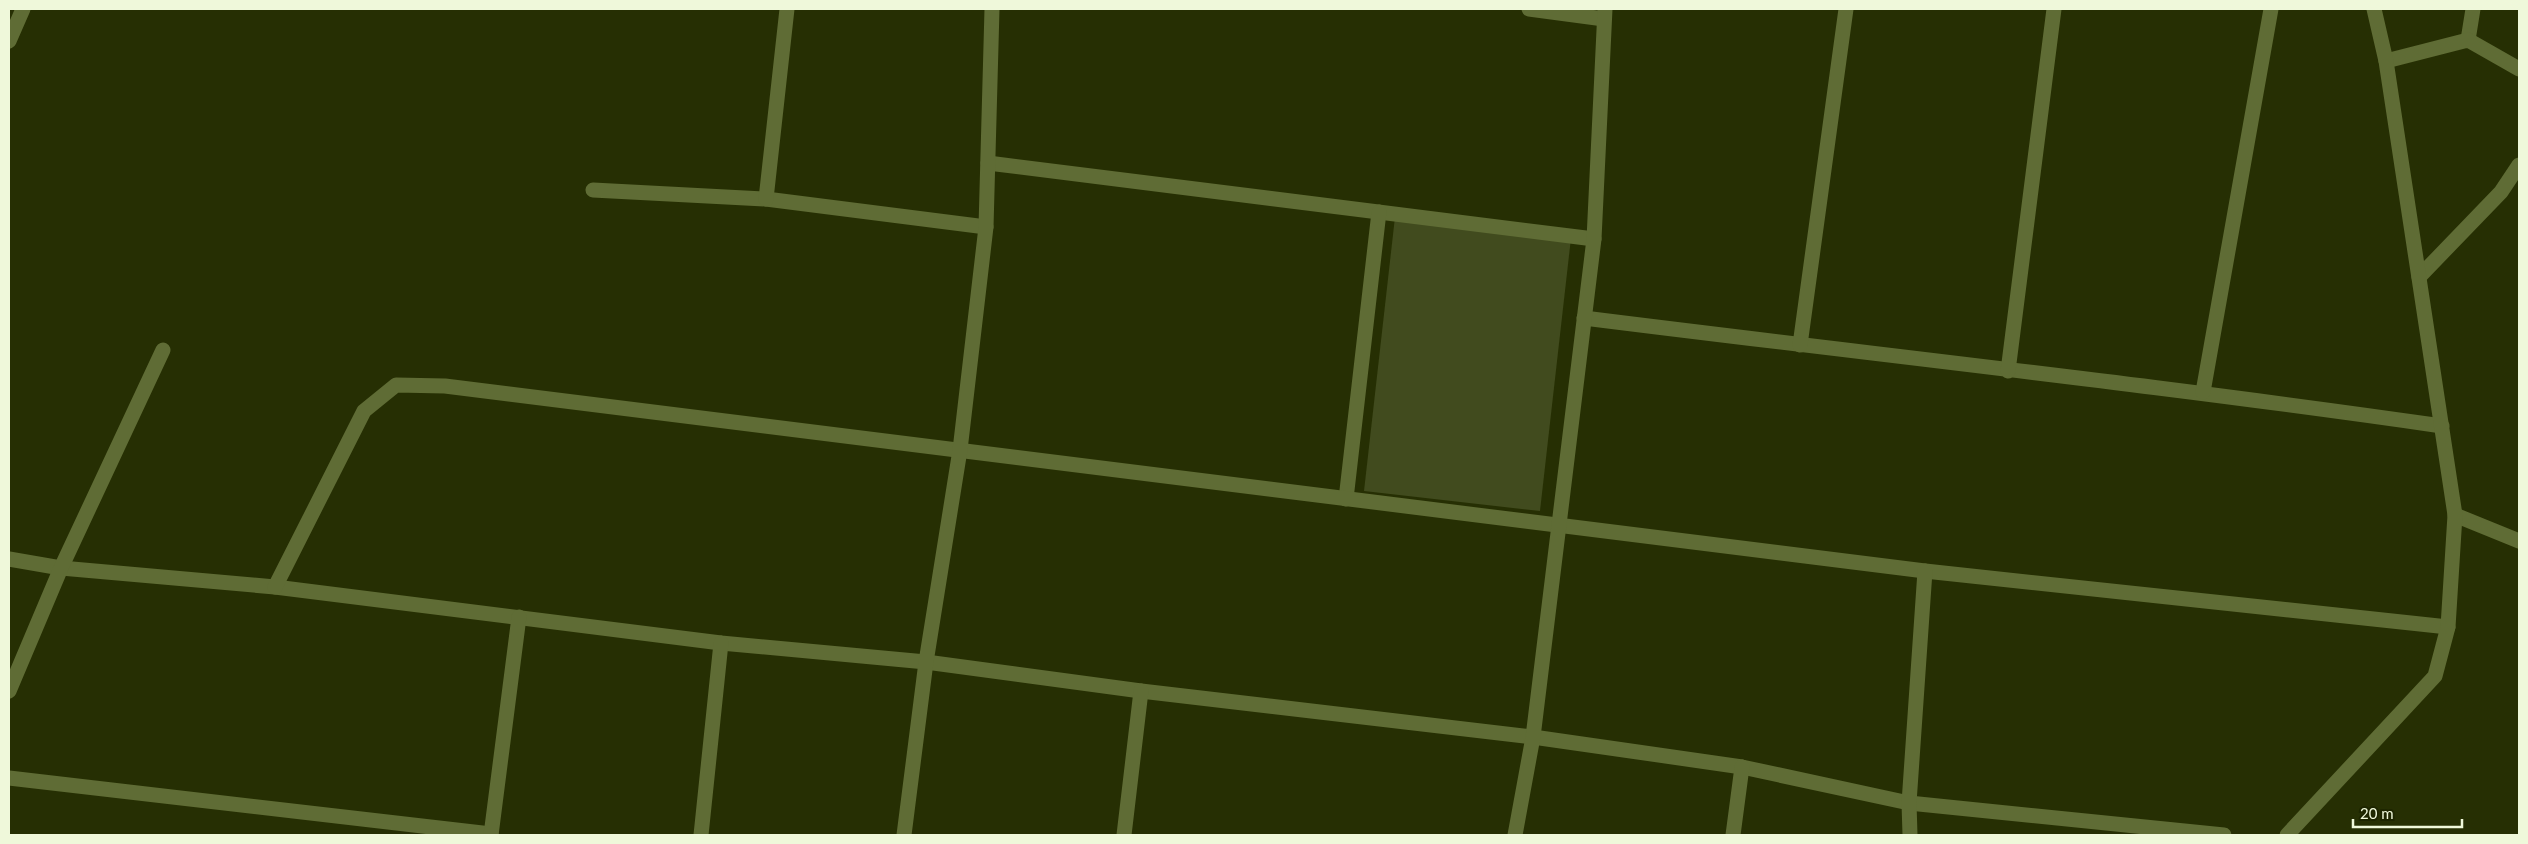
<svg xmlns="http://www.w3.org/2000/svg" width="2528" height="844" font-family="Lato,sans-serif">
<rect width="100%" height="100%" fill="#262f03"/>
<path fill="#414b1e" d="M1395,217L1571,238L1540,511L1364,491Z"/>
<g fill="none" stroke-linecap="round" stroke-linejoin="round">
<g stroke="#5f6c35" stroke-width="15">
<path d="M1529,9L1604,19"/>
<path d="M2468,40L2473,9"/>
<path d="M9,41L23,9"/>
<path d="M2386,61L2468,40L2519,69"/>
<path d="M988,163L1594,239"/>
<path d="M593,190L766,199L986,227"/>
<path d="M766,199L787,9"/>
<path d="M2419,277L2501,192L2519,165"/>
<path d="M1584,318C1870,354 2157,385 2442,426"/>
<path d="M1800,345L1846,9"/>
<path d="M2008,371L2054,9"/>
<path d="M2203,392L2271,9"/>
<path d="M1346,499L1379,212"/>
<path d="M2455,515L2519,541"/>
<path d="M9,559L61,568L275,587L721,643L926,662L1141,691L1533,737L1742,767L1909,803L2224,835"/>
<path d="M275,587L364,411L396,385L445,386L1925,571L2448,627"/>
<path d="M9,691L61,568L163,350"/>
<path d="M9,778L491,834"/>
<path d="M491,835L519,617"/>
<path d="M701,835L721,643"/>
<path d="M904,835L926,662L960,450L986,227L992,9"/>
<path d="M1124,835L1141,691"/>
<path d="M1515,835L1533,737L1594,239L1605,9"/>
<path d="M1733,835L1742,767"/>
<path d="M1910,835L1909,803L1925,571"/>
<path d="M2287,835L2435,676L2448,627L2455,515L2386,61L2374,9"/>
</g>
</g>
<rect width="2528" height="844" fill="none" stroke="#eff8da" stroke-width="20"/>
<path d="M2353 819v8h109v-8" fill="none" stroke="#eff8da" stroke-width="2.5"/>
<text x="2360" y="819" font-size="15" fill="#eff8da" stroke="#1d2500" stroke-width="4" paint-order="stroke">20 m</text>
</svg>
